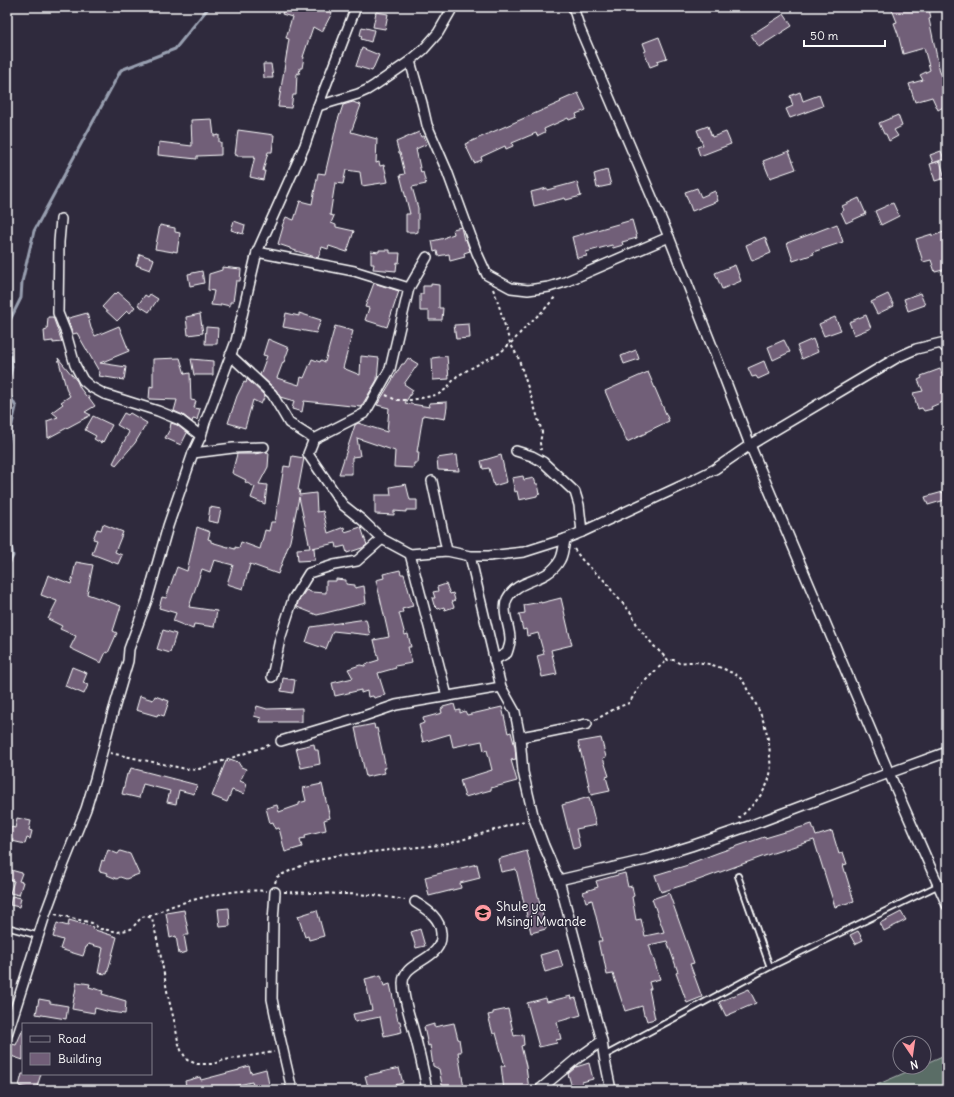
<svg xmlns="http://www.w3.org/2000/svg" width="954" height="1097" font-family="Delius,sans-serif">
<rect width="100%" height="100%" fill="#2f2a3d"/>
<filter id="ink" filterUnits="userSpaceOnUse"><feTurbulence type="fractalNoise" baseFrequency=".025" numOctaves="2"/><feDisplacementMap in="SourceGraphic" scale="8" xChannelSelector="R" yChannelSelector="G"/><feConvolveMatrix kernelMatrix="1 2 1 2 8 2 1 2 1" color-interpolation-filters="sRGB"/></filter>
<g filter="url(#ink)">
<path fill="#5a6d66" stroke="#acb6b2" d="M947,1054V1090H865L918,1067H924V1064Z"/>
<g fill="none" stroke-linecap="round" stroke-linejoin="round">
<g stroke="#989fb0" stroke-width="3">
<path d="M7,326L21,298L22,282L34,231L121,70L175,49L209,7"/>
<path d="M7,335L12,367L7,387"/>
<path d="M7,390L16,407L7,446L10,488L7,523L13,556L7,567"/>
</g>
</g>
<g fill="#715e78" stroke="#fff">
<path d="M284,7H335L322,32L313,27L303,57H304L302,68H300L299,74L297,73L296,95H293L291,108L278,107L289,39L286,38L292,17L282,14Z"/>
<path d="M891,7H926L927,10L929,9L931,18L929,19L940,72L947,86V105L938,110L932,97L915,102L909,84L923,80L920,75L930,70L924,48L903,54L898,34L894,23L897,22Z"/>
<path d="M376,12L388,14L385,29L373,27Z"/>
<path d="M784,14L792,26L759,47L751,35Z"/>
<path d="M362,27L374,30L371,42L361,39L362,36L360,35Z"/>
<path d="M659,37L667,58L657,61L658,64L650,67L644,52L646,51L643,43Z"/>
<path d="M362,48L379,55L372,71L356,66Z"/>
<path d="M263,64H271L273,78H264Z"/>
<path d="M800,92L803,101L819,95L823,106L790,118L786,109L793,106L790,96Z"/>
<path d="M578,93L586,110L576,114L577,117L569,120L568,118L544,129L545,132L537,136L536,133L512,143L513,146L506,149L505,146L481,157L482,160L474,163L465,144L561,102L560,101Z"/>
<path d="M353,102L361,105L351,132L377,139L376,163L379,162L380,166L384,165L388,182L362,186L360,172L346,170L343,184L335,183L330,215L334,216L331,223L336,225V227L354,231L347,252L329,246L328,249L322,247L318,258L290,249V248L278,244L283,227L282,226L286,217L294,220L300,201L312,204L318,173L325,174L337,123L343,105Z"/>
<path d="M898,115L902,126L894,130L898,136L889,141L886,134H884L879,123Z"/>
<path d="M212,119L214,136L219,135V142H221V155L197,156V159L158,155L159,142L192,146L191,120Z"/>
<path d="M708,126L712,137L726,132L731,144L700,156L697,147L703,145L697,130Z"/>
<path d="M238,130L274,135L272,152H268L263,171H265L263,180L250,177L255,156H237V155H235Z"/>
<path d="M419,132L421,137L424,136L427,144L416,149L421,173L423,172L426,184L412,187L418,208V232L415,233L414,232H406V214H410L400,175L405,174L400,153H399L396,142Z"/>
<path d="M789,151L796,169L770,178L763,161Z"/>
<path d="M941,151L944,159L933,163L930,155Z"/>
<path d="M940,161L945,178L935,181L930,164Z"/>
<path d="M607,170L611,185L597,188L594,174Z"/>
<path d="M577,182L581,196L566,200L565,198L534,206L531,192L547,188V190Z"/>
<path d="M697,188L701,197L715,191L718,201L692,211L685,192Z"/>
<path d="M859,198L866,214L846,223L841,212L844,210L842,206Z"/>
<path d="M893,203L899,216L881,225L875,211Z"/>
<path d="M632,220L637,238L622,242L623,245L613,248L612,245L586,252L587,256L577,258L572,237Z"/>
<path d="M234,221L245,225L243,234L231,230Z"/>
<path d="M837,224L843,242L813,252L814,254L793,261L787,243Z"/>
<path d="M160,225L175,228V232L180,233L177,252L173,251V252L155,249Z"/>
<path d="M461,227L464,240L466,239L470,251L464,253L465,257L450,261L449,254L438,256L437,251L434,252L432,241L445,238V237L454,234L453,229Z"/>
<path d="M947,231V269L935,272L931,260L923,262L916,239L932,234V236Z"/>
<path d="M765,237L771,253L752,261L746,245Z"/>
<path d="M379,250H390V253H400L399,263L397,262L396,271L373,269L374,264H371V251L379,252Z"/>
<path d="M140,254L154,259L150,270L136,265Z"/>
<path d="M735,265L741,281L722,289L715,273Z"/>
<path d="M222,267L241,269L240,281H236L233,302H230V306L221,304V306L211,305L214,291L208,290L209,274L222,270Z"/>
<path d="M202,271L204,283L190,286L188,274Z"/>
<path d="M374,283L399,291L387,327L365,320L369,308L365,307Z"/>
<path d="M431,284L439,285V308H443L442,320H429V311H420V294H423V286H431Z"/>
<path d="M118,292L135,307L130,313L127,311L117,321L102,307L115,293L116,294Z"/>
<path d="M920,293L925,305L908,311L904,299Z"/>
<path d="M150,294L158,299L149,312L138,305L145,295L148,297Z"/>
<path d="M888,294L894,306L877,314L871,302Z"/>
<path d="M87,313L91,328L95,336L119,326L129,351L100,363L126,367L124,380L99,376L100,373L77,333L73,334L67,318H69Z"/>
<path d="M286,313L299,316V313L321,320L316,333L283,327Z"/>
<path d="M200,314L203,333L188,335L186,317Z"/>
<path d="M866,315L871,328L854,335L849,322Z"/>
<path d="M48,317H53L62,342L53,343V341L45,342L44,331L47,330Z"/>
<path d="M835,317L841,330L824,336L819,324Z"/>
<path d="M469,324L470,338L456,339L454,325Z"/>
<path d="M335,326L353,331L343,368L360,375L361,356L379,358L377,380L361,407L304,401L302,412L292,409L294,401L280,397L276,390L260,375L267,356L263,355L268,339L289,348L284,362H283L277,378L299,385L301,377L304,378L312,359L320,362L321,360L325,362Z"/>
<path d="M206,327L218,328L217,344H205Z"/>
<path d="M813,339L818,352L802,359L797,346Z"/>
<path d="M784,340L790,352L773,360L768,347Z"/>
<path d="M636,350L639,359L624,364L621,356Z"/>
<path d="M447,356L449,379L433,380L432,358Z"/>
<path d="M58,358L77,381L80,388L86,396L87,395L95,406L85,412L91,415L48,438L47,421L58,417L52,412L63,404L61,402L70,396L67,391Z"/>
<path d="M180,358L185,374L190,373L191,400L196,401L194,408L200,409L197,420L193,419L192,422L183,415L174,411L177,400L149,399L150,386L153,387V359Z"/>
<path d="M408,358L418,364L404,384L413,390L405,403L430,407L429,403L447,402V407L445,419L423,415L417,452H419L418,463H414V468L394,467L395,451L357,438L360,456L352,457V474H339L355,425L358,423L387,432L389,408L377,405L402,364H404Z"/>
<path d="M191,359L213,361V375H194Z"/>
<path d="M764,361L769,374L758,379L756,376L752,377L748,368Z"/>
<path d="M940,369L947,386V400L931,407L932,409L924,411L922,408L918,409L913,393L923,391L918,380L922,378L921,376Z"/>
<path d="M648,372L669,421L646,432V433L627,442L605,391Z"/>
<path d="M247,379L265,396L261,404L253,400L245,428L228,423L237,396L244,382L246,383Z"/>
<path d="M124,413L128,415L130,413L147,423L135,443L116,465L113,463L129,432L117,425Z"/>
<path d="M93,416L112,425L103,442L102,441L101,443L94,439L96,436L85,430Z"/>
<path d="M171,423L177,425L187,433L181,445L165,438L170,429Z"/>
<path d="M267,452L269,453L268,467L259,484L267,485L265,504L251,498L255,487L245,482L246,480L232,473L237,454H254Z"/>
<path d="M457,455L459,471L438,470L437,458Z"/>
<path d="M501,455L507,482L494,486L489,468L483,469L481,461Z"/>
<path d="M292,456L304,458L298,490H300L299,495L316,493L317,512L323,511L328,533L344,527L345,532L361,527L367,545L362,548L347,553L345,546L337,548L336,543L312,548H314L315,560L298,561L297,549L310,548L299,497L290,541L278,574L250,564L243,589L227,584L233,565L214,560L210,572L202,569L189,607L217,611L214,627L194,624L193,629L173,621L176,613L159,608L162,597L166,598L177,567L187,571L197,527L210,532L208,539L211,540V542L235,549V547L239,548L241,542L260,549L265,530L269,531L271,522H275L284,466L290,467Z"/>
<path d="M523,476L524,480L534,478L536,484H538L540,494L537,495V496L519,500L517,491L515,492L512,478Z"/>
<path d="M406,484L410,500H417V510H406V512L394,511V515L375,514V495H391L390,487Z"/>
<path d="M943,492L945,500L928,505L925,497Z"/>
<path d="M210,507L221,509L218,523L208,521Z"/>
<path d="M103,524L123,532L115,552L122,555L118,564L92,554L97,540L93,539L97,529L101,530Z"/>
<path d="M76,562L93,565L87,594L121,606L113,631L117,633L108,653L106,652L101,663L70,648L76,636L60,629L62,626L48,619L57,601L41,595L48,575L71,584Z"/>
<path d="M400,570L401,574H404L413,606L402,609L403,612L399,613L405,635L408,634L411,647H408L412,663L395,666L396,668L378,673L385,695L374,698L373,696L368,697L367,691L361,693V690L335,696L332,683L353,678L348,669L360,665L365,666L366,664L379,660L374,640L389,637L376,580L384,578L383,574Z"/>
<path d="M336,579L346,580V584L355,585V588L364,586L366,603L317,615L297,607L298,602L306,590L311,592L326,593V581H336Z"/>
<path d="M446,584L450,594L453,593L455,600L452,602L454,607L445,610L444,607L438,609L434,605L432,598H435L433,592L438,591L437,587Z"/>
<path d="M561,598L572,645L551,650L557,674L542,677L537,656L544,654L538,633L527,636L526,629L523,630L519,614L525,613L524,605L541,602V603Z"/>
<path d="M366,619L370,635L333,631L326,649L306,642L311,627Z"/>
<path d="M163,630L176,634L170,653L157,649Z"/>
<path d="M72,667L87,673L83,683L88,685L84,694L65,686Z"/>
<path d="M283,678L295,680L293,693L281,691Z"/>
<path d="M140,696L153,700L155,696L169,701L164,716L158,714L157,716L136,710Z"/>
<path d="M454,704L456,711L460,710V713L465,711L467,715L502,707L508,733L511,732L515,747L516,759L511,760L517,781L491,788V790L465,797L460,780L492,770L487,750L484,751L482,741L453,747L450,734L423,742L419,725L424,723L423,718L442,713L441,709L443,708V707Z"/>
<path d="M257,706L267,709L302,708V722H260L261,718L254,716Z"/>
<path d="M374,724L375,729L377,728L386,768H383L385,773L366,777L355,728Z"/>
<path d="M601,738L606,757L603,758L609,776L606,777L610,791L591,795L586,772L578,742Z"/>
<path d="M314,744L315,750H318L320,764L301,768L296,748Z"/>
<path d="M230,759L238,762L241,767L246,769L240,781L247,784L244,794L232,790L227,802L212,796L226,761L229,762Z"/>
<path d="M131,768L197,785L194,794L179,790L176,804L167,802L170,791L143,784L139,798L122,794L127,774H129Z"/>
<path d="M322,784L330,818L324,820L326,830L305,835L306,838L300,839L302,847L285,852L279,828L275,829L273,822L270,823L266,808L277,805L279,812L299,805V803L306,801L303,788Z"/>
<path d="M589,797L596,825L576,829L580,847L573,849L562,805Z"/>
<path d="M17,818L31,821L29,830L32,831L30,839L27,838L25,844L12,841L13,839H9L11,827L15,828Z"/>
<path d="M812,824L816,836L832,831L839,854L843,852L847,864L843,865L854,901L835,907L814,840L770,854L693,882L661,892L655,875L688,865V864L720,852L764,837L765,838Z"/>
<path d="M108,850L118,854L120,851L130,854L139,874L126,879L120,877L117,879L107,875L108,873L99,871L102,860L104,861Z"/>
<path d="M527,851L546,929L531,933L516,869L501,872L498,859Z"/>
<path d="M477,864L480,878L460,883L461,888L429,896L425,877Z"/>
<path d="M7,869L22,873L19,881L23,882L19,895L10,893L14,881L7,879Z"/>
<path d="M625,873L628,887L632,886L634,896L632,897L636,920L641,919L645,936L664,932L652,899L669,893L694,963L690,964L702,997L687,1003L676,973L678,972L667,941L649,945L660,979L649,982L651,989H649L655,1019L647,1021L645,1015H644L642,1006L625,1011L613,974L607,975L603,955H601L598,941H602L592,900L586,902L583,892L598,887L596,881Z"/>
<path d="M12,896L21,898L19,907L10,905Z"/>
<path d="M229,908L230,926L220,927L218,909Z"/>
<path d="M184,910L189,935H184L187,952L179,954L176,936L170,938L166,913Z"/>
<path d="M317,910L324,936L309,940L308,936L305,937L298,916Z"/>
<path d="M901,912L906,920L884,931L880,923Z"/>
<path d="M69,920L93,927L92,929L117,937L107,974L98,973L103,948L88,944L87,947H86L83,956L60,949L63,940L53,937L57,923L68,926Z"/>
<path d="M420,929L425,946L416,948L411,932Z"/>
<path d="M858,931L863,940L855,944L850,935Z"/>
<path d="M558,950L563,967L545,972L540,955Z"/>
<path d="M381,975L384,986L390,984L398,1021H400L402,1032L384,1036L380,1017L355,1022L353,1014L372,1010L365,979Z"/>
<path d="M77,982L90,984L89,987L103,991L102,994L126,1001L125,1014L110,1012L95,1008L94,1013L72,1009Z"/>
<path d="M749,989L756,1003L726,1016L719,1002Z"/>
<path d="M571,996L572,999L576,998L581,1015L557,1022L561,1039L556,1040L557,1043L539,1047L527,1003L546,998L547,1002Z"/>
<path d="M39,999L50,1001V1003L68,1006L66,1019L36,1014Z"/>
<path d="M508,1009L514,1036L523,1034L524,1045L521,1046L526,1066L529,1090H504L501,1066H505L496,1033L493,1034L488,1015L493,1014V1012Z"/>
<path d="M454,1023L458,1039H459L461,1052H458L464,1088L455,1090H443L439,1069L433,1066L430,1045L428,1046L424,1027L434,1024V1027Z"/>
<path d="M23,1029V1060L8,1055L12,1044L16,1045Z"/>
<path d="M589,1063L593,1079L582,1082V1084L572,1087L568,1074L576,1067Z"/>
<path d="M249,1066L251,1073L266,1069L270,1090H254L252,1082L234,1086V1088L224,1090H187L185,1081L200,1077L201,1080L239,1070V1069Z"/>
<path d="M399,1068L403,1083L374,1090H369L365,1076Z"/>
<path d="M22,1074H41L36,1090H32L19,1086Z"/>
</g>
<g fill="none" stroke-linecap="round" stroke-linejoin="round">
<defs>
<g id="service">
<path d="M738,876L770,967"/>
<path d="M7,927L39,936"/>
<path d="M604,1056L770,967L939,885"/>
</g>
<g id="minor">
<path d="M573,7L580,29L669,237L721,369L750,445L889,773L947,905"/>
<path d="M410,61L422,103L427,125L447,171L477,253L487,275L511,288L528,290L549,287L565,282L669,237"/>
<path d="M318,106L358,94L367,90L375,85L410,61L423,50L438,33L453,7"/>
<path d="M61,219L59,242L58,313L66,333L75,365L83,380L91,387L104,394L158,411L180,420L201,436"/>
<path d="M257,252L354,271L409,288"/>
<path d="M427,257L409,288L390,369L365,413L314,439L308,454L343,505L362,520L382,539L410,554L447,551L470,556H489L524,552L565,539L582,532L681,486L715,469L750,445L898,357L916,349L941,343L947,349"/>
<path d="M230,355L272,394L289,423L314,439"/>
<path d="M516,451L532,456L543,462L575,492L579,505L582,532"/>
<path d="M193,453L233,448L264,447"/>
<path d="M432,481L447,551"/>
<path d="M410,554L447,696"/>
<path d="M470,556L501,687L515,712L520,737L523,772L534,819L544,846L559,880L602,1041L604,1056L611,1090"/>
<path d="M494,660L507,653C508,649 510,645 510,641C511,628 501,612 507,599C518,577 547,584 560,560C563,555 564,546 565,539"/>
<path d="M272,677L280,639L293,599L309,573L334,565L357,561L382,539"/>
<path d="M520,737L548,732L587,724"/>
<path d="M281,741L361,717L396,705L501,687"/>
<path d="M559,880L649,859L691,846L749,826L889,773L947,752"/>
<path d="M275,892L273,922L272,999L279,1033L292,1090"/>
<path d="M415,902C427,910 440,917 441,933C444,961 403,960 403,983C403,997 408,1011 412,1025C418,1046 423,1068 427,1090"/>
<path d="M7,1035L46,912L63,866L86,809L95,779L109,726L128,661L129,649L147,600L168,526L193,453L201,436L205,422L212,405L236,341L257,252L305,145L318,106L356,7"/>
<path d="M539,1090L575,1060L602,1041"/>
</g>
</defs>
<use href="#service" stroke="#fff" stroke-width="8"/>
<use href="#minor" stroke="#fff" stroke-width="12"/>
<g stroke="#fff" stroke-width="2" stroke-dasharray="3 3" stroke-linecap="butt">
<path d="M493,289L497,299L510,343L518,357L537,415L542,432L540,443L541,450"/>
<path d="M386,395L396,400H411L432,396L439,394L446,389L457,376L484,361L500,353L515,339L527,325L543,311L556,296"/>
<path d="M574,549L583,561L607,583L612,591L632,614L638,627L654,646L668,660H674L679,663C696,660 715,664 730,672C733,673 737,675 740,678C744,681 746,687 748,691C762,712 770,735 770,760C771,767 771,772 769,779C764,795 750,808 738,819"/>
<path d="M595,720L616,708L629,703L640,686L657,669L668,660"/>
<path d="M110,753L191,770L199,769L272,744"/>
<path d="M275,883L277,877L281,875L303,865L333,856L448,844L524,821"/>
<path d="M284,892L374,895L405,900"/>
<path d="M55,914L92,923L100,929L109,930L118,932L131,929L142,917L146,916L152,918L160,952L168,996L175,1024L178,1041L181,1050L187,1060L197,1064H213L224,1060L274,1052"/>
<path d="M149,916C158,913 166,908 175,905C202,897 238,888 266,891"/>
</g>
<use href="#service" stroke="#2f2a3d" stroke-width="4.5"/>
<use href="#minor" stroke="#2f2a3d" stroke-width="9"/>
</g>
</g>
<defs>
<symbol id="school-disc" viewBox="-11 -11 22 22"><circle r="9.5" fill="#ff9aa2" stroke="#2f2a3d"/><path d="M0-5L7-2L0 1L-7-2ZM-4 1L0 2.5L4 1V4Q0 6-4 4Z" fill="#111"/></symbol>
</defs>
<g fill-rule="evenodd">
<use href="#school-disc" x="473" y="903" width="20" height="20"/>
</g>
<g text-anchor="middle" stroke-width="3" stroke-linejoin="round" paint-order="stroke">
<g font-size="13" fill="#fff" stroke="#2f2a3d" text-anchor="start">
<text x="496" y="911">Shule ya<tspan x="496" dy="15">Msingi Mwande</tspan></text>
</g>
</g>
<rect width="954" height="1097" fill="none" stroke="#2f2a3d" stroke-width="24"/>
<rect x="12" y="12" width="930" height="1073" fill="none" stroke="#fff" stroke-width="1.5" filter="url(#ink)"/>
<rect x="22" y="1023" width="130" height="52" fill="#2f2a3d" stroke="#827f8b"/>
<rect x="30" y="1036" width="20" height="6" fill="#2f2a3d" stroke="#827f8b"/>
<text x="58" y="1043" font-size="12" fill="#ffffff">Road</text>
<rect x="30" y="1053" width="20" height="12" fill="#715e78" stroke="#827f8b"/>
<text x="58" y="1063" font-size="12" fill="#ffffff">Building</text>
<g transform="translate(912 1055) rotate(167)"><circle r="19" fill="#2f2a3d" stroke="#827f8b"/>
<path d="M0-3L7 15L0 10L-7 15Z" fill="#ff9aa2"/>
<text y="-6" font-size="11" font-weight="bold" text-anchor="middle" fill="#ffffff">N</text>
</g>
<path d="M804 40v6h81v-6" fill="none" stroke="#ffffff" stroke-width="2"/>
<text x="810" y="40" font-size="12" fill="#ffffff" stroke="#2f2a3d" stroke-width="3" paint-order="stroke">50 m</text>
</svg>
